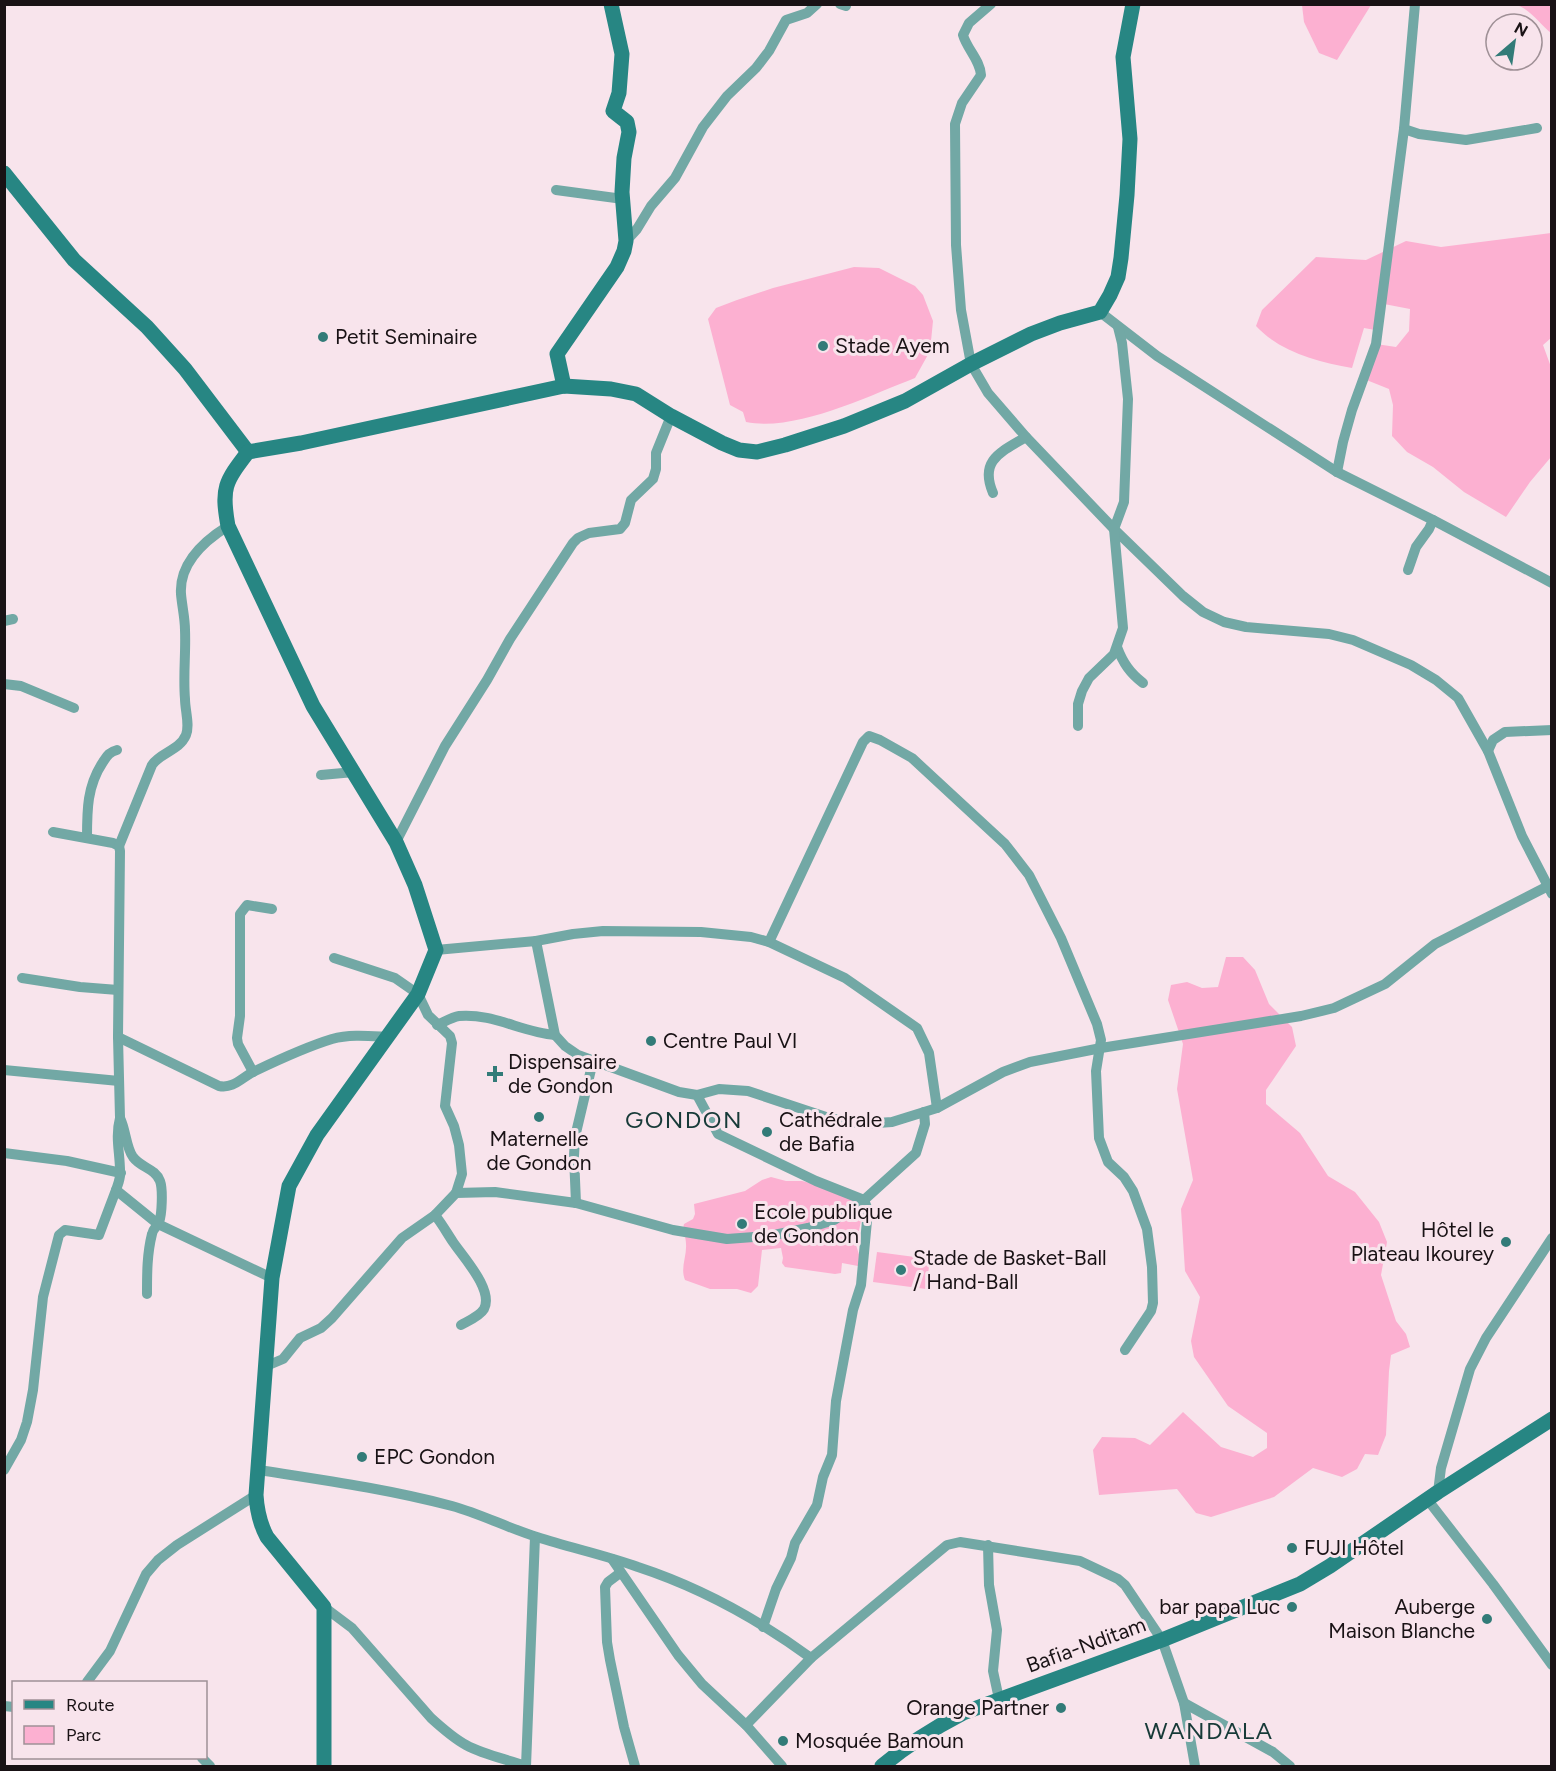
<svg xmlns="http://www.w3.org/2000/svg" width="1556" height="1771" font-family="Figtree,sans-serif">
<rect width="100%" height="100%" fill="#f8e4ec"/>
<g fill="#fcb0d1">
<path d="M1302,5V4L1371,5L1337,60L1319,53L1304,22Z"/>
<path d="M1515,5H1551V33C1541,25 1527,6 1515,5Z"/>
<path d="M1551,233V338L1543,345L1551,367V457L1530,482L1506,517L1464,492L1433,467L1407,452L1392,436L1393,405L1389,389L1364,379L1376,344L1396,347L1409,331L1410,309L1384,304L1375,330L1364,328L1352,368C1318,362 1280,352 1256,326L1262,310L1316,257L1366,260L1406,241L1441,247Z"/>
<path d="M854,267L879,268L915,286L923,295L933,321L930,351L915,378C868,396 796,432 746,422L743,412L730,405L708,319L716,308L737,300L773,288Z"/>
<path d="M1226,957H1243L1255,970L1269,1004L1292,1027L1296,1046L1266,1090V1104L1300,1133L1328,1176L1355,1192L1379,1222L1387,1242L1381,1275L1396,1321L1406,1334L1410,1347L1391,1355L1389,1371L1386,1435L1378,1455L1365,1454L1357,1469L1342,1477L1313,1468L1274,1497L1211,1517L1196,1513L1177,1489L1099,1495L1093,1450L1102,1437L1135,1438L1150,1445L1183,1412L1221,1447L1253,1457L1267,1448V1433L1228,1406L1194,1357L1191,1341L1200,1297L1185,1271L1181,1209L1193,1180L1177,1089L1183,1044L1168,1000L1171,985L1187,982L1202,988L1218,987Z"/>
<path d="M771,1177L786,1181H802L860,1196L863,1211L856,1245L862,1264L858,1266L842,1263L841,1273L835,1274L785,1267L782,1263L783,1258L781,1248L762,1250L758,1286L751,1293L737,1289H710L685,1280C680,1268 687,1256 686,1244C686,1236 682,1231 684,1224L693,1219L695,1214L694,1204L745,1191L762,1180Z"/>
<path d="M877,1252L930,1259L926,1289L873,1282Z"/>
</g>
<g fill="none" stroke-linecap="round" stroke-linejoin="round">
<g stroke="#72a8a5" stroke-width="10">
<path d="M840,4L846,6"/>
<path d="M991,4L969,23L963,35C967,49 980,60 981,75L962,103L955,124L956,245L961,310L971,364L988,393L1026,437L1114,529L1183,596L1203,612L1224,622L1246,627L1329,634L1353,640L1411,665L1436,680L1458,698L1488,751L1522,836L1552,894"/>
<path d="M1404,129L1419,134L1466,140L1537,128"/>
<path d="M556,190L623,199"/>
<path d="M626,241L637,229L651,206L675,178L703,127L727,96L756,68L769,51L786,20L807,13L817,4"/>
<path d="M1100,312L1157,356L1337,472L1433,520L1552,583"/>
<path d="M1337,472L1343,442L1352,410L1376,344L1404,129L1415,4"/>
<path d="M993,493C979,460 1001,452 1026,437"/>
<path d="M1408,570L1416,547L1429,529L1433,520"/>
<path d="M4,621L13,619"/>
<path d="M1117,647C1123,663 1130,673 1143,683"/>
<path d="M4,684L21,686L74,708"/>
<path d="M1078,726V704L1082,691L1089,678L1114,654L1123,628L1114,529L1124,502L1128,399L1122,343L1118,327"/>
<path d="M1488,751L1493,740L1505,732L1552,730"/>
<path d="M321,775L354,772"/>
<path d="M53,832L113,843L119,846L120,851L118,1037L120,1118C115,1137 120,1153 120,1171C121,1178 118,1184 116,1190L158,1224L272,1278"/>
<path d="M87,838C87,810 87,786 103,762C107,756 109,752 117,750"/>
<path d="M396,842L445,746L487,680L510,639L573,543L578,538L589,533L620,529L625,523L631,500L653,479L656,469V453L671,416"/>
<path d="M119,846L152,765C161,752 179,751 186,735C190,725 185,710 185,699C183,676 186,653 185,630C185,618 182,606 181,594C179,563 204,541 228,526"/>
<path d="M536,941L573,934L603,931L701,932L751,937L769,942L845,978L917,1028L929,1053L937,1108"/>
<path d="M769,942L863,742L869,736L880,740L912,758L1005,844L1029,875L1061,938L1097,1024L1101,1040L1096,1071L1099,1138L1108,1162L1124,1177L1133,1191L1147,1229L1152,1267L1153,1303L1151,1311L1125,1350"/>
<path d="M436,950L536,941L555,1035L565,1046L578,1055L679,1092L697,1095L719,1089L748,1091L829,1118L863,1124L892,1122L937,1108L1003,1072L1030,1062L1101,1048L1301,1016L1334,1008L1385,984L1435,944L1552,884"/>
<path d="M334,958L395,978L418,994L428,1015L450,1036L452,1043L445,1106L454,1126L459,1145L462,1174L456,1193"/>
<path d="M22,978L80,987L118,990"/>
<path d="M437,1025C444,1022 452,1017 459,1016C492,1013 522,1032 555,1035"/>
<path d="M118,1037L219,1086C234,1089 242,1077 255,1071C278,1060 309,1046 332,1039C350,1034 369,1036 388,1037"/>
<path d="M4,1070L119,1081"/>
<path d="M253,1072L238,1044L237,1038L240,1016V914L247,905L272,909"/>
<path d="M697,1095L718,1134L816,1181L864,1200L868,1210L861,1285L853,1310L836,1401L832,1455L823,1477L817,1505L795,1543L791,1558L776,1589L763,1627"/>
<path d="M120,1118C126,1130 126,1148 133,1157C141,1168 155,1168 160,1181C163,1189 162,1215 159,1222C157,1227 153,1228 152,1234C147,1254 147,1273 147,1294"/>
<path d="M4,1153L67,1161L121,1173"/>
<path d="M576,1203L574,1156L575,1137L593,1061"/>
<path d="M435,1215C442,1224 447,1233 453,1242C463,1257 494,1290 484,1309C480,1316 468,1321 461,1325"/>
<path d="M264,1367L283,1359L300,1338L321,1328L332,1318L402,1238L435,1215L456,1193L495,1192L576,1203L673,1230L727,1239L769,1236L808,1228L834,1220L864,1200L916,1153L925,1124L924,1112"/>
<path d="M4,1470L21,1440L27,1422L33,1390L43,1297L59,1235L65,1230L99,1235L116,1190"/>
<path d="M259,1470C323,1480 388,1489 452,1506C481,1514 508,1528 537,1537C571,1548 605,1555 638,1567C699,1587 759,1620 811,1658L947,1545L960,1542L1080,1561L1118,1579L1125,1585L1162,1640L1184,1703L1195,1766"/>
<path d="M1438,1492L1441,1468L1470,1369L1486,1338L1552,1238"/>
<path d="M1427,1499L1493,1584L1552,1665"/>
<path d="M988,1545L989,1585L997,1630L993,1671L999,1699"/>
<path d="M612,1559L678,1655L702,1684L746,1725L782,1766"/>
<path d="M620,1573L608,1582L605,1587L607,1642L610,1660L624,1727L635,1766"/>
<path d="M324,1607L352,1628L431,1718C442,1728 453,1738 466,1745C484,1755 506,1759 526,1766"/>
<path d="M87,1682L110,1651L146,1574L158,1560L177,1545L256,1495"/>
<path d="M1184,1703L1273,1752L1290,1766"/>
<path d="M4,1706L14,1707"/>
<path d="M746,1725L811,1658"/>
<path d="M202,1758L210,1766"/>
<path d="M526,1766L535,1537"/>
</g>
<g stroke="#278683" stroke-width="15">
<path d="M4,173L74,260L147,327L185,369L248,452"/>
<path d="M564,386L557,354L617,267L624,251L626,241L622,192L624,158L629,132L627,122L613,111L619,93L622,54L611,4"/>
<path d="M324,1766V1607L267,1537C260,1524 257,1511 256,1495L272,1278L289,1186L317,1135L418,994L436,950L415,885L396,842L313,706L228,526C221,488 225,482 248,452L301,443L564,386L611,389L636,394L671,416L722,443L739,450L757,452L785,445L844,426L905,401L971,364L1031,334L1060,323L1100,312L1110,295L1118,277L1121,258L1127,195L1130,139L1123,57L1133,4"/>
<path d="M882,1766C907,1745 934,1728 963,1713L1162,1640L1300,1584L1330,1566L1438,1492L1552,1419"/>
</g>
</g>
<g fill="#327b78" stroke="#f8e4ec" stroke-width="2">
<circle cx="323" cy="337" r="6"/>
<circle cx="823" cy="346" r="6"/>
<circle cx="651" cy="1041" r="6"/>
<path d="M492 1065h6v6h6v6h-6v6h-6v-6h-6v-6h6z"/>
<circle cx="539" cy="1117" r="6"/>
<circle cx="767" cy="1132" r="6"/>
<circle cx="742" cy="1224" r="6"/>
<circle cx="1506" cy="1242" r="6"/>
<circle cx="901" cy="1270" r="6"/>
<circle cx="362" cy="1457" r="6"/>
<circle cx="1292" cy="1548" r="6"/>
<circle cx="1292" cy="1607" r="6"/>
<circle cx="1487" cy="1619" r="6"/>
<circle cx="1061" cy="1708" r="6"/>
<circle cx="783" cy="1741" r="6"/>
</g>
<g text-anchor="middle" stroke-width="6" stroke-linejoin="round" paint-order="stroke">
<g font-size="21" fill="#191215" stroke="#f8e4ec" text-anchor="start">
<text x="335" y="344">Petit Seminaire</text>
<text x="835" y="353">Stade Ayem</text>
<text x="663" y="1048">Centre Paul VI</text>
<text x="508" y="1069">Dispensaire<tspan x="508" dy="24">de Gondon</tspan></text>
<text x="779" y="1127">Cathédrale<tspan x="779" dy="24">de Bafia</tspan></text>
<text x="539" y="1146" text-anchor="middle">Maternelle<tspan x="539" dy="24">de Gondon</tspan></text>
<text x="754" y="1219">Ecole publique<tspan x="754" dy="24">de Gondon</tspan></text>
<text x="1494" y="1237" text-anchor="end">Hôtel le<tspan x="1494" dy="24">Plateau Ikourey</tspan></text>
<text x="913" y="1265">Stade de Basket-Ball<tspan x="913" dy="24">/ Hand-Ball</tspan></text>
<text x="374" y="1464">EPC Gondon</text>
<text x="1304" y="1555">FUJI Hôtel</text>
<text x="1280" y="1614" text-anchor="end">bar papa Luc</text>
<text x="1475" y="1614" text-anchor="end">Auberge<tspan x="1475" dy="24">Maison Blanche</tspan></text>
<text x="1049" y="1715" text-anchor="end">Orange Partner</text>
<text x="795" y="1748">Mosquée Bamoun</text>
</g>
<g font-size="21" fill="#191215" stroke="#f8e4ec">
<text transform="translate(1086 1645) rotate(-20)" y="7">Bafia-Nditam</text>
</g>
<g font-size="24" letter-spacing="1.5" fill="#173a38" stroke="#f8e4ec">
<text x="684" y="1128">GONDON</text>
<text x="1209" y="1739">WANDALA</text>
</g>
</g>
<rect width="1556" height="1771" fill="none" stroke="#191215" stroke-width="12"/>
<rect x="12" y="1681" width="195" height="78" fill="#f8e4ec" stroke="#9f9096" stroke-width="1.5"/>
<rect x="24" y="1700" width="30" height="9" fill="#278683" stroke="#9f9096" stroke-width="1.5"/>
<text x="66" y="1711" font-size="18" fill="#191215">Route</text>
<rect x="24" y="1726" width="30" height="18" fill="#fcb0d1" stroke="#9f9096" stroke-width="1.5"/>
<text x="66" y="1741" font-size="18" fill="#191215">Parc</text>
<g transform="translate(1514 42) rotate(29)"><circle r="28" fill="#f8e4ec" stroke="#9f9096" stroke-width="1.5"/>
<path d="M0-4.5L10 22L0 15L-10 22Z" fill="#327b78"/>
<text y="-9" font-size="16" font-weight="bold" text-anchor="middle" fill="#191215">N</text>
</g>
</svg>
